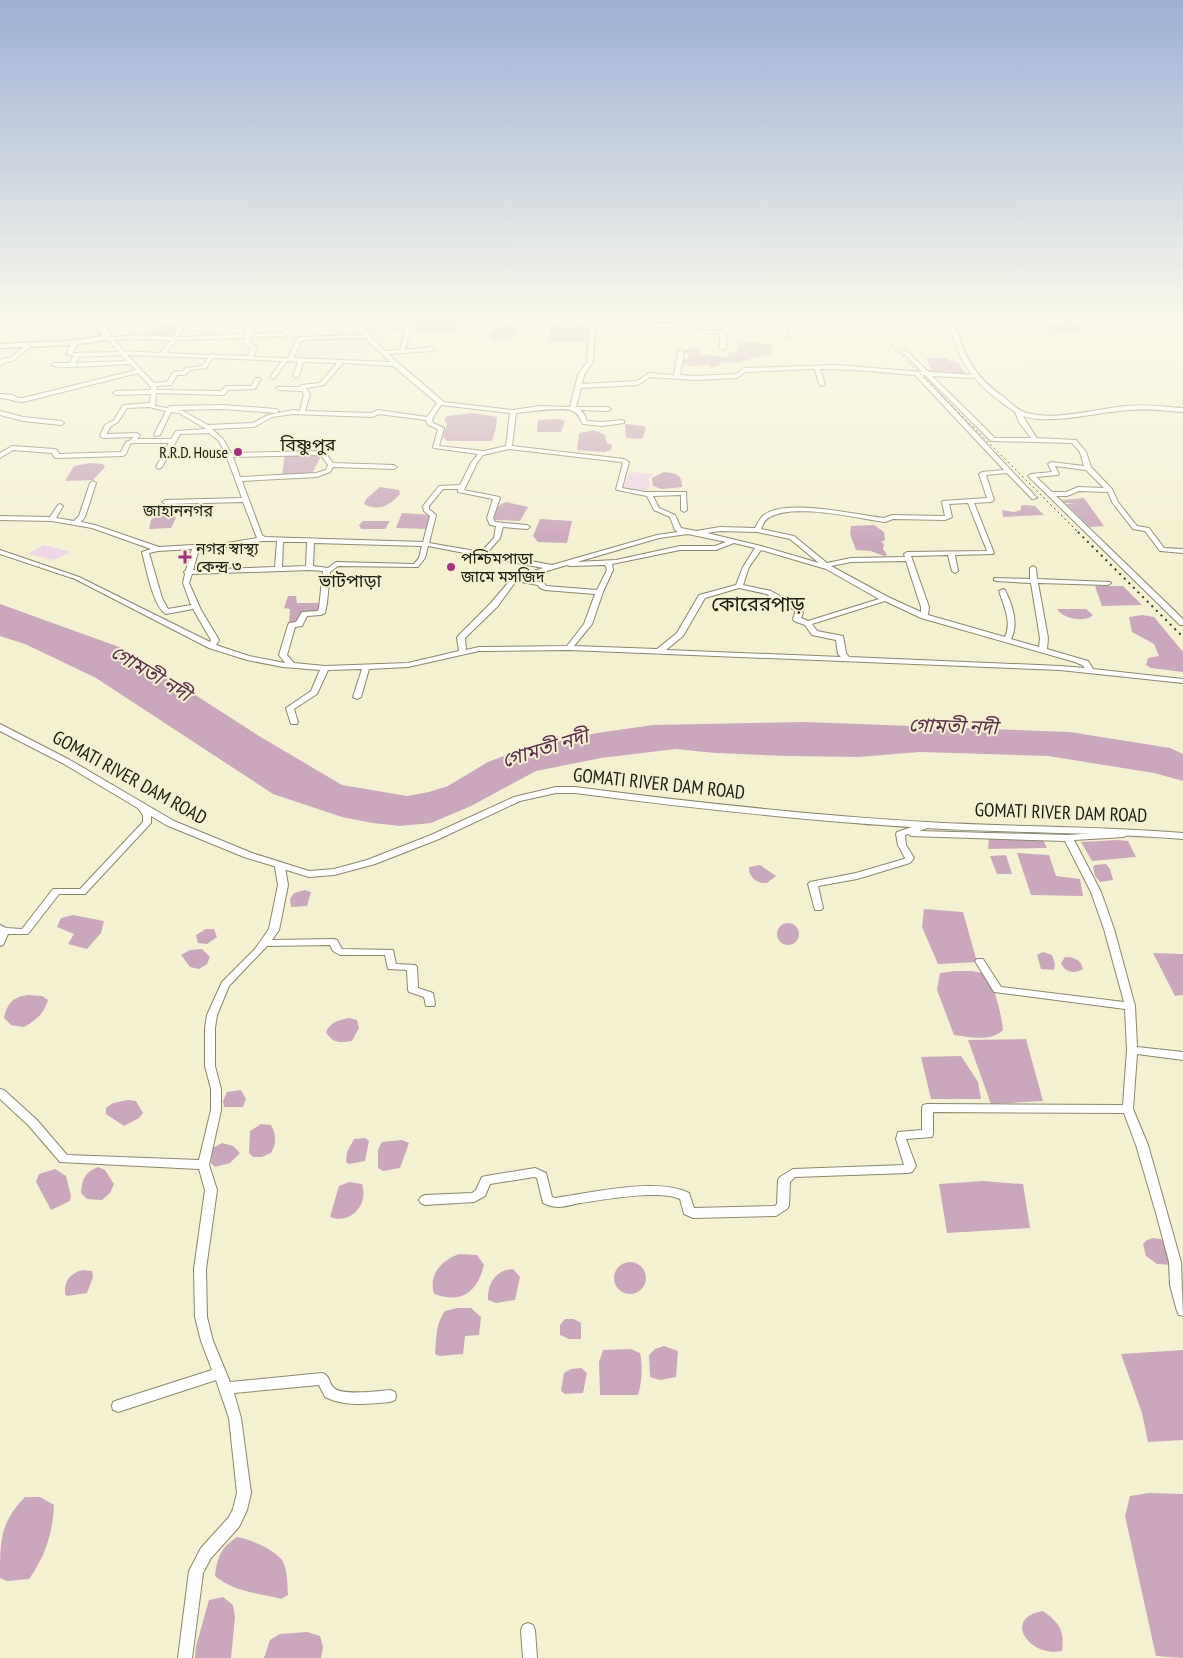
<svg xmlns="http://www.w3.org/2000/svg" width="1183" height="1658" font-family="'PT Sans Narrow','Noto Sans Bengali',sans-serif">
<rect width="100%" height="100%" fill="#f4f1d1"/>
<g fill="#efd5e5">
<path d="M371,341L378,348L365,349V353L317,354L315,358H292L295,350H317L319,344Z"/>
<path d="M629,472L654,474L648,479L650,486L645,491L628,489L624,486Z"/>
<path d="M44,545L71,552L54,560L28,554Z"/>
</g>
<g fill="#caa7bc">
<path d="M417,317H458L456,331H414Z"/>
<path d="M1059,317H1074L1084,332H1052L1047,324H1064Z"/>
<path d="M180,323L173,336H149L156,324Z"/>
<path d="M510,325L517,328L516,335L511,340L496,341L488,336L494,326Z"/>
<path d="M588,326L586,342H549L551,327Z"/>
<path d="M755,342L774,345L771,346L773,354L745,360L741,363L721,362L720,365L710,368V365L690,366L683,364V359H688L689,354L682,352V350L699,347V354L728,357V353L737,352L739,343Z"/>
<path d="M926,358H945L950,361L958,362L966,375L932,372L927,370L931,369Z"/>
<path d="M473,413L497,417L496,428L492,441H447L443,437L447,424L444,419L447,416Z"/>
<path d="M559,419L565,421L561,432H537L538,420Z"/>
<path d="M625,424L644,426L646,429L642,439L626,438Z"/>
<path d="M594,430L605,435L607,443L612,445L611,450L604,452L577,450L579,433Z"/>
<path d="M285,454H322L312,474L282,476Z"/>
<path d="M90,463L103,464L105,467L93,480L65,481L74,466Z"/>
<path d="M664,472C675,473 682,474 682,487L662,489L653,486L652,478Z"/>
<path d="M380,487L399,490L400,494C391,505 378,512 364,504L366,499Z"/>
<path d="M1084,498L1104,526L1090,527L1066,504L1077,503H1065L1062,500Z"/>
<path d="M506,502L528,507L520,521L495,520C492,512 498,504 506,502Z"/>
<path d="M1024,505L1035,506L1044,515L1003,517L1002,510L1014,512L1021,510V506Z"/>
<path d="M402,513L433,515L429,529L396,528Z"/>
<path d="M157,515H173L176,518L171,528L149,529L151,520Z"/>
<path d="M540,519L572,521L567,543L538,542L533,536Z"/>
<path d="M363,521H390L385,529H361L359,525Z"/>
<path d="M874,525L884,532L885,540L881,542L884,544L883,549L887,555L884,556L871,551L856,550L850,534L851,526Z"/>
<path d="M1095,586H1123L1142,605L1102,606Z"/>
<path d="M288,596H296L297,603H323L321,612L307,613L300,621L289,623L290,609L284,608Z"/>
<path d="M0,604L122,648L259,736L342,785L407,796L429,792L448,786L488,762L523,749L597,733L653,725L805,722L1070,732L1170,748L1183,754V781L1154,773L1048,756L920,752L858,757L788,756L715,753L676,749L601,758L536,771L471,806L431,823L400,826L372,823L342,817L273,794L96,678L25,644L0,636Z"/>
<path d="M1057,609H1086L1093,615C1085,623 1063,619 1057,609Z"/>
<path d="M1142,615L1154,617L1183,652V672L1151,668L1146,665L1148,658L1159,656L1154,644L1132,632L1129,617Z"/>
<path d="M989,838H1042L1047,848L988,849Z"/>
<path d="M1118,840L1128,841L1136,857L1092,861L1081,842Z"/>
<path d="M1017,853L1049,855L1056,876L1080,879L1083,896L1031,895Z"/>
<path d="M1006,855L1012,874H997L990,856Z"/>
<path d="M1106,864L1110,869L1113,880L1100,882L1095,876L1093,867L1095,865Z"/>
<path d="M760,865L776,876L767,883C758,884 748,877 749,867Z"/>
<path d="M305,890L311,892L307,906L291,907L290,899L294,893Z"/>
<path d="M924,909L963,912L977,962L938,964L922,927Z"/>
<path d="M73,915L104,921L101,933L87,949L68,944L74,934L57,927L61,918Z"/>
<circle cx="788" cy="934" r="11"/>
<path d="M206,929H214L217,937L207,944L198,943L196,935Z"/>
<path d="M202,949L210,957L207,964L199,969L190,967L181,955L190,950Z"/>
<path d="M1043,952L1052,955L1055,964L1054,970L1041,969L1037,955Z"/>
<path d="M1153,953L1183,954V995L1175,996Z"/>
<path d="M1065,957C1074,957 1081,960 1083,969C1075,974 1065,973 1061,963Z"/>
<path d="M955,971H972L987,974C995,991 1001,1011 1003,1030C991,1042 969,1037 954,1035L937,990L940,973Z"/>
<path d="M28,995L42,996L48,1000C44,1014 36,1020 24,1027L11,1025L4,1018C7,1003 13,997 28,995Z"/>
<path d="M349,1018L357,1020L359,1028L352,1041C340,1043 332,1043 326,1032C330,1022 339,1020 349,1018Z"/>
<path d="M1026,1039L1043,1101L991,1104L968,1040Z"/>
<path d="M961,1056L978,1082L981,1099H931L921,1057Z"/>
<path d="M241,1090L246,1099L243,1107H224L223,1101L227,1092Z"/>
<path d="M128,1100L136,1101L143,1113L139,1118L124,1126L106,1114V1108L113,1103Z"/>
<path d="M261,1124L271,1125C276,1134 277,1143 271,1153L262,1157H253L249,1153L250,1131Z"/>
<path d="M365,1138L369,1141L365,1161L349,1164L346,1162L347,1152L354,1139Z"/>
<path d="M402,1140L409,1143L400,1168L383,1171L378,1168V1150L382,1142Z"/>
<path d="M222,1143L233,1146L240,1153L230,1163L215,1167L211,1163L213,1148Z"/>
<path d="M98,1167L105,1170L114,1184L110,1193L102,1200L87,1199L81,1193C82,1179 85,1172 98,1167Z"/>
<path d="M55,1169L66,1176L71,1196L70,1201L51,1210L36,1182L39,1174Z"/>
<path d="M983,1181L1023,1184L1030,1228L947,1233L939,1184Z"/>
<path d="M349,1182L362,1184C369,1204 351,1225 330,1217L339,1186Z"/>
<path d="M1153,1238L1161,1239L1167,1245L1173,1265L1157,1264L1146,1256L1143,1244L1147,1240Z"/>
<path d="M459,1254L477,1255L484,1265C477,1292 462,1304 434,1294C428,1274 442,1260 459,1254Z"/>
<circle cx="630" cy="1278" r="16"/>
<path d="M513,1269L520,1277L515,1300L496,1303L488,1300C487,1283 496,1270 513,1269Z"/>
<path d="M82,1270L92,1271L93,1277L87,1293L67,1296L65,1294C64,1280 70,1274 82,1270Z"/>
<path d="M457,1308H471L481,1317L479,1335L465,1336L463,1354L439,1356L435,1354C437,1337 435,1325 445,1311Z"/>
<path d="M565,1319H574L581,1323V1339H569L560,1335V1325Z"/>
<path d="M664,1346L678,1351L676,1377L660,1380L650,1377L649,1355L655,1349Z"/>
<path d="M631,1349L640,1353C643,1367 642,1381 638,1395H600L599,1362L603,1350Z"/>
<path d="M1183,1350V1440L1148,1442L1142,1413L1121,1354Z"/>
<path d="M581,1368L587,1373L583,1393L565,1394L561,1391L564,1373L571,1369Z"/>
<path d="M1149,1493L1183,1494V1658L1156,1656L1125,1516L1130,1496Z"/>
<path d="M25,1497H40L54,1505C53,1532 45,1557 29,1579L7,1581L0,1578C0,1540 0,1523 25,1497Z"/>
<path d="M237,1537C252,1540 272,1548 282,1560C288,1569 287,1585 288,1595L281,1599C258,1593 234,1592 215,1576C217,1558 221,1547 237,1537Z"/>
<path d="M223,1597L233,1605L235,1618L231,1658H195L196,1646L209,1600Z"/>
<path d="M1043,1611C1059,1622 1065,1631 1062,1651C1030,1658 1001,1618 1043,1611Z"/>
<path d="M307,1632L320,1636L323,1647L321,1658H264L270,1640L280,1634Z"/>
</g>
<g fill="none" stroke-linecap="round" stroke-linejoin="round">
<defs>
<g id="minor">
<path d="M182,317H187L178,337L246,334V332L244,329L249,317H254L250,329L252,332L251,334L284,333L294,324L316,322L331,317H337L317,326H297L285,336L250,337L249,342L257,347L253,357L284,358H288L298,337L362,335L345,317H365L363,319H352L360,326L406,325L409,317H413L405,350L432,347L435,349L432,351L388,354L444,402L513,410L540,406L570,407L578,375L587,362L590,317H594L595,322L704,325V317H708L709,321H781L784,323L789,336L784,337L779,325H709V331H723L726,333V348L723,350L720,348V334L705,333L704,328L595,325L593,362L584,375L582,384L637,381L649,373L674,375L678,352L681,350L684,352L680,375L695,376L736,374L744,368L836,365L922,372L901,351L904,349L929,372L975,375V377L973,378L932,376L995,438H1031L1019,422L1015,412L1018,410C1022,413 1032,432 1037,438L1076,440L1086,452L1091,467L1112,489L1118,502L1137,526L1149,528L1164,548L1183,549V553L1160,551L1145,531L1133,529L1112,502L1108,492L1079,491L1067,496H1056L1183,619V625H1180L1028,476L1031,474L1052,472L1048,464L1051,462L1084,466L1080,452L1072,443L991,441L925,375H922L1037,498L1032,499L1007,473L986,475L994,500L991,502L974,503L994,553L993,554L955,555L958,571L955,573L952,571L948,555L911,556L929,607L928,615L1005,637C1012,622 1004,606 999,591L1003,589L1005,590C1012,604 1019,624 1011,639L1039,647L1040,638L1031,583L996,581L994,580V578L1030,579V568L1033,566L1036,568L1037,579L1110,582L1111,583L1108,585L1038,583L1048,638L1047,649L1088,661L1093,669L1183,679V683L1060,670L569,650L479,651L408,667L369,669L361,697L357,699L353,697L362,669L328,670L317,694L294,709L298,722L297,724H291L286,708L311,691L320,670L283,667L247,660L209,648L75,579L0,554V550L79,577L210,642L211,640L193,609L166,614C153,607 146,567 142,552L151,549L92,528L52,521L0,520V516L50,517L58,505L60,504L63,506L56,518L74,521L79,516L90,483L93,481L96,483L85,517L81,522L95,525L159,547L227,543L257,538L243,502L165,504L162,502L165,500L242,498L226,455L219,441L209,433L180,434L162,467L159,469L156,467L169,443H134L130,444L126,454L123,456L56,458L54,457L52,453L13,450L0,458V453L12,446L55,449L57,450L59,454L121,452L126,442L131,440L133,437L103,438L100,436L105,425L114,420L123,405L150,403L151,394L116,395L113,393L116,391L151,390V387L138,373L23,402C15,402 8,398 0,398V394L13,395L18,398H23L136,370L130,364C115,364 61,370 51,365L54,363H69L74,356L66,354L72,343L75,341L78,343L72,353L119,352L106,338V336L111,337L147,335L173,337ZM406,328L400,350L385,351L363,329ZM245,338L243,343L251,348L248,356L216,355L213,353L210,355L166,353L176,340ZM365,338L390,362L293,358L302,340ZM147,339L171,340L160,353L124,351L114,340ZM121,355L127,361L75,363L79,357ZM127,355L208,358L202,366L186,368L183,371L173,372L167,382L154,383ZM213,358L282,361L270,377L273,379L275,378L287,361L298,362L293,376L296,378L299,376L303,362L337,363L320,383L302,385L299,387H277L276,388L279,390L302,391L304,394L300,411L293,410L268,415L253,423L208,425L183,411L177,410L223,409L276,413L279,411L276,409L223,405L170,406L167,408L155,406L156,393L223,395L225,394L228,390L255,389L261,379L260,378H256L251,386H226L221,391L157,390L156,386L171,385L177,375H185L190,370L206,368ZM343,363L393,366L437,403L427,417L378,410L371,413L305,411L310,394L306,388L324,385ZM815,369L819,384L822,386L825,384L820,369L856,370L915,375L1004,470L982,472L979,474L987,498L943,501L942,502L945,516L892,515L884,518C857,515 786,498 764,515C760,518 757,524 755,528L720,527L696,531L681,528L675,515L659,508L653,496L681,495V510L684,512L687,510L686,492H645L622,488L629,462L624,459L512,446L516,413C528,412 564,406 573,411C579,414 580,419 583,424L602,426L624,423V421L622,420L602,422L587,421L584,414L580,410L608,411L611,409L608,407H576L581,388L638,385L650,377L695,380L737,378L745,372ZM441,405L510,413L506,446L484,451L439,446L444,428L433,423L432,419ZM149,407L166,411L154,435L155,436L160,435L171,412L179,413L206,429L176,431L171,439H137L140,435L137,433L107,434L110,427L118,422L127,408ZM293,414L372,417L379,414L426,420L428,425L438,429L433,447L434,448L478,454L471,463L460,485L439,486L423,506L424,511L430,516L423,542L265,537L262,535L242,481L317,477L330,472L333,467L394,469L397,467L394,465L333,463L325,452L323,451L231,453L223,439L212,429L254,427L272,417ZM509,449L621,462L623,463L616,489L617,490L647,496L654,510L670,517L675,530L678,532L657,535L552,565L487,553L500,538L503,527L527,529L530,527L527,525L495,522L493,518L500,498L499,497L464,490L477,463L483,455ZM321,455L328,465L326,470L316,473L240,477L233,457ZM1055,466L1086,470L1104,488L1078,487L1066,492H1052L1036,477L1058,475L1059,474ZM443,489H458V492L493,499L487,518L490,525L496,526L494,538L481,552L429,543L436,515L429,509V506ZM968,503L987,551L907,552L904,554L905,557L851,558L827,563L794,536L761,529C763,524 765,519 770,517C795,503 856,518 885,522L893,519L945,520L952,517L949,504ZM720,531L757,532L790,539L819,563L761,546L707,533ZM688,534L726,542L715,546H680L616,560L577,562L659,538ZM263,541H277L275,567L193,570L199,549L227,547ZM283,542H307L306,566L282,567ZM314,543L422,546L419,558L414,564L336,562L328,568L313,566ZM734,543L755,548L743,567L736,585L699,595L677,633L657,649L574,646L592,624L603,592L613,570L612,564L680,550H716ZM428,546L543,568L512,578L491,603L458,636L457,638L459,651L408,663L325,666L294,663L287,655L295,627L302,626L307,616L321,615L325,613L327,603L330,572L338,566L418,567L425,558ZM192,549L186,570L184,572L185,574L183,583L191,605L168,609L162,598L149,553L158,551ZM761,550L826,569L879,599L808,621L801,618L803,613L801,607L780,596L771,591L743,585L749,567ZM906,561L921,607V612L888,597L831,566L851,562ZM567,565L570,566L605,565L607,570L597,590L546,586L544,583L523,578ZM309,570L323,571L319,608L318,611L302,612L296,622L289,623L288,625L279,655L285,663L249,656L216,645L219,640L201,610L189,583L192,574ZM516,581L538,585L540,588L545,590L595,594L584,624L567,646L479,647L466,650L465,638L497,607ZM739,588L767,594L774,600L795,610V613L793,619L794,621L805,625L812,635L836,640L838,654L841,657L666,650L683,636L705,598ZM885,601L921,618L1075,662L1082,665L1085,668L1060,666L849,657L846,653L843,636L817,631L812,624Z"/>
<path d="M26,345L31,346L13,361L5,362L0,366V361L2,359L10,358Z"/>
<path d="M0,411L23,417L61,421L64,423L61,425L23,421L0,415Z"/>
<path d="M142,805L145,806L151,815V823L85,894H59L28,934H8L3,945L0,946V925L6,928L22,929L53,889H80L143,822V815L138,808Z"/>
<path d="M927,822L931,825L930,827L919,831L1068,835L1124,831L1128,834L1124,837L1074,840L1101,892L1114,929L1135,1006L1137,1047L1183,1052V1060L1137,1054L1133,1109L1148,1145L1181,1262L1183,1316L1179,1315L1177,1311L1170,1285L1169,1262L1156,1213L1136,1145L1124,1113L933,1112V1134L932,1137L906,1139L916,1166L912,1172L908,1173L795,1177L790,1182L789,1206L787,1209L776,1216L693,1218L684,1214L680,1199C660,1189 603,1200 580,1203C565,1206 558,1210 543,1203L537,1178L534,1177L490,1184L485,1196L474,1202L425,1205L421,1203L419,1200L421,1197L425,1195L472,1193L476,1190L482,1177L486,1176L535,1168L546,1173L552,1197L555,1198C590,1193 657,1177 689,1193L694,1208L774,1206L777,1204L778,1180L780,1177L793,1169L904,1165L896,1139L898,1132L922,1130V1108L923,1105L927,1104L1123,1105L1127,1050L1125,1009L994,992L975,961L977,959H983L1001,987L1124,1002L1104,929L1091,892L1065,841L911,836L908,834L905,835L906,845L914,858L910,863L857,879L818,886L823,908L821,910H815L808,884L810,882L856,873L904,859L905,858L898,845L896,834L897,832Z"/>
<path d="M280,864L285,867L288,885L279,930L272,940L334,939L337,940L342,949L393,950L396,964L415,965L417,967L418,988L433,993L435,1004L434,1006H426L424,997L409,992L408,990L407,970L388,969L385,955H340L333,951L330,945L267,946L229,986L217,1015L215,1028V1066L221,1089V1110L209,1165L217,1190L206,1269L207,1317L213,1341L230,1382L322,1373C331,1376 328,1383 334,1388C342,1396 379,1391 390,1390L395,1392L396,1396L395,1400L390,1402C369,1404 345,1407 325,1397L319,1385L234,1393L241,1418L251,1493L247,1510L239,1527L211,1558L203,1573L192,1658H178L189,1571L201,1548L229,1517L233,1509L237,1493L229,1418L216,1380L118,1412L113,1410L112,1406L113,1402L118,1400L212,1370L201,1341L195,1317L194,1269L205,1190L199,1169L60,1162L29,1126L0,1099V1089L4,1090L37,1120L67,1155L199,1160L211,1110V1089L205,1066V1028L207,1015L222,982L255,949L269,929L278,885L275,867Z"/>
<path d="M528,1623L533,1625L535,1630L537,1658H523L521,1630L523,1625Z"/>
</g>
<g id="major">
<path d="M947,317H953C964,356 971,374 1005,398C1012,404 1018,411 1027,413C1057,421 1095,409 1126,406C1145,404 1164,407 1183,408V412C1165,411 1147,408 1129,410C1099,412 1069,421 1038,419C1022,418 1013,411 1001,402C966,376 959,358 947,317Z"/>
<path d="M0,724L70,760L174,821L252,853L309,871L334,869L367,860L431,835L514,797L556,787H575C691,802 808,815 926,822C1011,827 1097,826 1183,833V839C1097,832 1011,833 926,828C808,821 691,808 575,793H556L520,801L439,839L375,864L334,875L309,877L244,857L166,825L64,764L0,731Z"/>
</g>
<path id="highway" d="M87,317H95L111,335V339L70,345L0,348V344L70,341L103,336Z"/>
</defs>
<use href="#minor" stroke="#8a8769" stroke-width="2"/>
<use href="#major" stroke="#8a8769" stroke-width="2"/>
<use href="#highway" stroke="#8a8769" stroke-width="3"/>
<use href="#minor" fill="#fff" fill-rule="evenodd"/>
<use href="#major" fill="#fff" fill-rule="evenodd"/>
<use href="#highway" fill="#fff" fill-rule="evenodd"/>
<path stroke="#383729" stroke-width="1" stroke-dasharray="2 3" stroke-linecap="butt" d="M863,317L1079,533"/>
<path stroke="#383729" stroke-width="2" stroke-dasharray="2 4.5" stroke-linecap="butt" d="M1078,532L1183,637"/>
</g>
<linearGradient id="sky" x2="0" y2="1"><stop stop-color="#9cafd6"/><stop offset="0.58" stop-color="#faf9ea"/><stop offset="1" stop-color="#faf9ea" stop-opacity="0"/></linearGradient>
<rect width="1183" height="549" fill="url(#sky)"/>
<g fill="#a72f86" stroke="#f4f1d1" stroke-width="2">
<circle cx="238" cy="452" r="5"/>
<path d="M182.5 549.5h5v5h5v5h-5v5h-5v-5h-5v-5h5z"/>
<circle cx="451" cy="567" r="5"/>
</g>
<g text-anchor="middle" stroke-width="4" stroke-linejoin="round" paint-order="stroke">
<g font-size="16" fill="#212014" stroke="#f4f1d1" text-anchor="start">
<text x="228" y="458" text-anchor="end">R.R.D. House</text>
<text x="196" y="554">নগর স্বাস্থ্য<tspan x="196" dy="18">কেন্দ্র ৩</tspan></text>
<text x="461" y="564">পশ্চিমপাড়া<tspan x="461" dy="18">জামে মসজিদ</tspan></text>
</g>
<g font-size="16" fill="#212014" stroke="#f4f1d1">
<text x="178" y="516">জাহাননগর</text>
</g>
<g font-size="18" fill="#212014" stroke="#f4f1d1">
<text x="308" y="451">বিষ্ণুপুর</text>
<text x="350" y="587">ভাটপাড়া</text>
</g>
<g font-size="19" fill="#212014" stroke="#f4f1d1">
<text transform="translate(130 777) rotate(29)" y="7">GOMATI RIVER DAM ROAD</text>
<text transform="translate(659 783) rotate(6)" y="7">GOMATI RIVER DAM ROAD</text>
<text transform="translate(1061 812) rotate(2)" y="7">GOMATI RIVER DAM ROAD</text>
</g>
<g font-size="20" fill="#212014" stroke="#f4f1d1">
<text x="758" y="611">কোরেরপাড়</text>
</g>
<g font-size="20" font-style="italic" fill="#5d2f4e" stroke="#f4f1d1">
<text transform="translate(151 673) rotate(31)" y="7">গোমতী নদী</text>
<text transform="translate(953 726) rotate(2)" y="7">গোমতী নদী</text>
<text transform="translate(545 748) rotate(-17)" y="7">গোমতী নদী</text>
</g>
</g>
</svg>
